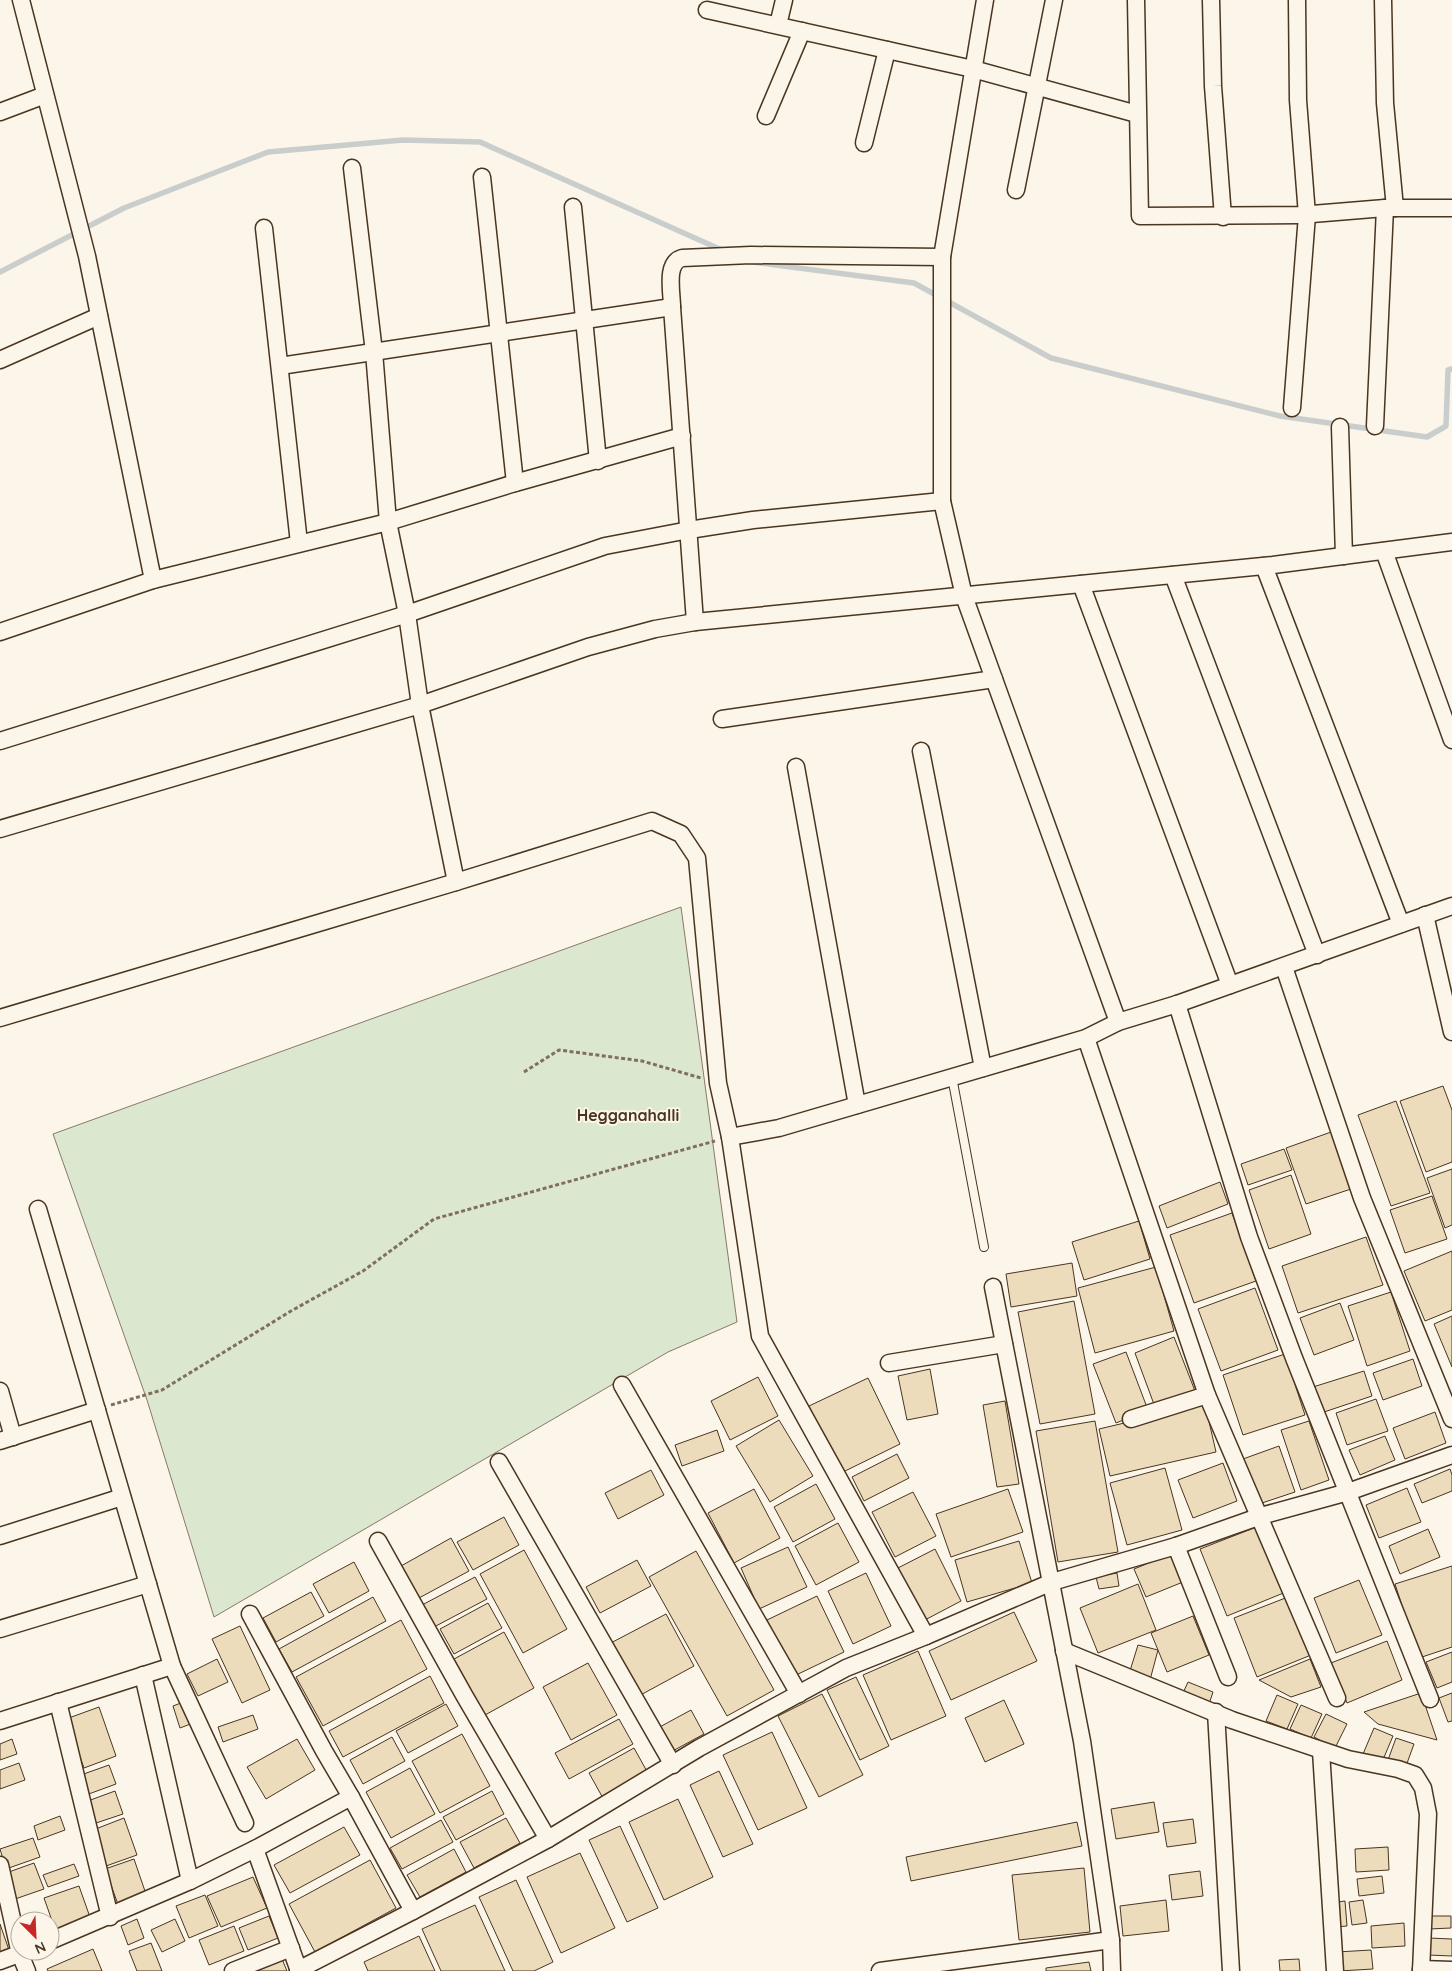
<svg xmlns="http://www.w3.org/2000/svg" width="1452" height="1971" font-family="Quicksand,sans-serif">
<rect width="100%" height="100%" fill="#fbf6e9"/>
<path fill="#dce7d0" stroke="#887966" d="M681,907L737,1322L668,1352L214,1617L147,1400L53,1134Z"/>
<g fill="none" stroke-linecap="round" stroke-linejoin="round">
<g stroke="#c9cecd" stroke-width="5.5">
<path d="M753,262L914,283L1051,358L1280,416L1427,437L1446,426L1448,370L1452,369"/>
<path d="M0,272L124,208L268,152L403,140L480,142L724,251"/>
</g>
</g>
<g fill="#ecdcbc" stroke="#4a3520">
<path d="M1443,1086L1452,1110V1162L1426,1172L1400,1101Z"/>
<path d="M1396,1101L1430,1193L1391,1206L1358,1115Z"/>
<path d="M1334,1131L1354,1188L1306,1204L1286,1148Z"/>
<path d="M1284,1149L1292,1170L1248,1185L1241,1164Z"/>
<path d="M1452,1169V1225L1445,1228L1427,1178Z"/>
<path d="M1291,1175L1311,1234L1269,1249L1249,1190Z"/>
<path d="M1220,1182L1228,1204L1167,1228L1159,1206Z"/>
<path d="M1432,1196L1447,1239L1405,1253L1390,1210Z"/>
<path d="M1232,1213L1256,1281L1194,1303L1170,1235Z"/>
<path d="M1139,1221L1150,1259L1084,1280L1072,1242Z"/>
<path d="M1366,1237L1383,1285L1298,1313L1282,1266Z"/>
<path d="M1452,1251V1310L1425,1321L1404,1271Z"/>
<path d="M1072,1263L1077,1296L1011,1307L1006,1274Z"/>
<path d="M1156,1267L1174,1331L1095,1353L1078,1288Z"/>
<path d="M1255,1288L1278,1350L1221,1371L1198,1309Z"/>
<path d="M1391,1292L1410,1351L1367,1366L1348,1306Z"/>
<path d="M1074,1301L1095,1414L1040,1424L1018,1312Z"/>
<path d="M1340,1303L1354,1340L1314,1355L1300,1318Z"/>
<path d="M1452,1316V1367L1434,1324Z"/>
<path d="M1174,1337L1195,1391L1155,1407L1135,1353Z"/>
<path d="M1126,1352L1148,1410L1116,1423L1093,1364Z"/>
<path d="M1285,1354L1305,1415L1243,1435L1223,1375Z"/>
<path d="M1413,1359L1422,1386L1383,1400L1373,1373Z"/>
<path d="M930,1369L938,1414L907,1420L898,1376Z"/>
<path d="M1364,1371L1372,1396L1321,1413L1313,1387Z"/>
<path d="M758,1377L778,1416L730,1440L711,1401Z"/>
<path d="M868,1378L900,1444L841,1473L809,1406Z"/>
<path d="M1376,1399L1388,1431L1347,1445L1336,1413Z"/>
<path d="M1005,1401L1019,1484L997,1487L983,1405Z"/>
<path d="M1205,1404L1216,1452L1110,1476L1099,1429Z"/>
<path d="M1435,1412L1446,1443L1405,1459L1393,1428Z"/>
<path d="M779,1420L813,1476L770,1502L736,1446Z"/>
<path d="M1095,1421L1118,1552L1058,1562L1036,1431Z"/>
<path d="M1309,1421L1329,1480L1301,1490L1281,1430Z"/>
<path d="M717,1430L724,1451L682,1466L675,1445Z"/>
<path d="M1385,1436L1395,1460L1360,1475L1349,1450Z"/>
<path d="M1279,1446L1295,1492L1259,1504L1243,1459Z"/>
<path d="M897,1454L909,1478L864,1501L852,1477Z"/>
<path d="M1223,1463L1237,1501L1193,1518L1178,1480Z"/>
<path d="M1165,1468L1182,1530L1127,1545L1110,1483Z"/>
<path d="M1450,1469L1452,1475V1491L1422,1503L1414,1484Z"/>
<path d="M651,1470L664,1495L618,1519L605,1493Z"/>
<path d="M816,1484L835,1519L793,1542L774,1507Z"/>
<path d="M1407,1488L1421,1522L1379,1538L1366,1505Z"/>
<path d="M754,1489L780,1538L734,1563L708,1513Z"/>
<path d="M1008,1489L1023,1532L951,1557L936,1514Z"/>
<path d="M913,1492L936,1536L895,1557L872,1512Z"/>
<path d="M504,1517L519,1545L473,1570L457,1542Z"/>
<path d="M838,1523L859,1562L816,1585L795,1546Z"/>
<path d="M1259,1526L1286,1592L1227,1616L1200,1549Z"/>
<path d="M1428,1529L1440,1557L1400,1574L1389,1546Z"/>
<path d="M451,1538L469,1571L419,1598L401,1566Z"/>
<path d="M1019,1541L1032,1583L967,1602L955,1560Z"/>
<path d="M788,1547L807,1587L759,1609L741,1568Z"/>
<path d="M935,1549L961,1601L923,1621L896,1569Z"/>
<path d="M524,1550L567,1629L523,1653L480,1574Z"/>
<path d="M696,1551L774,1690L727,1716L649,1577Z"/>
<path d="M1171,1554L1183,1582L1146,1597L1134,1569Z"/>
<path d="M637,1560L651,1586L600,1613L586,1587Z"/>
<path d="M354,1562L369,1591L329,1613L313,1584Z"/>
<path d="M1452,1566V1647L1419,1658L1395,1584Z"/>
<path d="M866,1573L891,1626L853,1644L828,1591Z"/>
<path d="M1117,1573L1119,1586L1099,1589L1096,1577Z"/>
<path d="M475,1577L487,1599L434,1627L422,1605Z"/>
<path d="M1359,1580L1382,1635L1336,1653L1314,1598Z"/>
<path d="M1138,1584L1156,1630L1098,1653L1080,1608Z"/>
<path d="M311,1592L324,1616L276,1642L263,1618Z"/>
<path d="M817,1596L844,1652L794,1676L767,1620Z"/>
<path d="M373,1597L386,1621L292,1672L279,1649Z"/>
<path d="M1288,1597L1311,1655L1257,1677L1234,1618Z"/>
<path d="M488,1603L502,1628L454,1654L440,1629Z"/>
<path d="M1014,1612L1037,1661L951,1700L929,1651Z"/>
<path d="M666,1614L694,1666L635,1698L607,1645Z"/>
<path d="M1193,1616L1209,1655L1167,1672L1151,1633Z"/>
<path d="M401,1620L427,1669L323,1726L296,1677Z"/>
<path d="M240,1626L270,1690L242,1703L212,1639Z"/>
<path d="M504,1632L534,1688L485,1715L454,1659Z"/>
<path d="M1387,1641L1402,1680L1347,1703L1331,1663Z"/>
<path d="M1138,1645L1158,1650L1150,1680L1129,1674Z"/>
<path d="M918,1651L946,1716L891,1740L863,1675Z"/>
<path d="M1452,1652V1682L1437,1688L1426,1662Z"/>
<path d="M217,1659L228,1682L198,1696L187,1674Z"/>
<path d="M1310,1659L1321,1687L1291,1697L1259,1680Z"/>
<path d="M588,1663L617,1715L571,1740L543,1687Z"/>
<path d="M430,1676L444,1703L343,1757L329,1731Z"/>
<path d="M856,1677L889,1746L860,1760L827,1690Z"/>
<path d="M1188,1682L1213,1692L1209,1704L1183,1693Z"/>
<path d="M1421,1693L1437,1740L1378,1724L1364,1712Z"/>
<path d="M1452,1693V1721L1448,1722L1439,1698Z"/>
<path d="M822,1694L863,1775L819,1797L778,1716Z"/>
<path d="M1277,1695L1298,1704L1287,1729L1266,1721Z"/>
<path d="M1004,1700L1024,1744L985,1762L965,1718Z"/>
<path d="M186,1701L193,1723L180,1728L173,1706Z"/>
<path d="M446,1704L458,1726L408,1753L396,1731Z"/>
<path d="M1301,1705L1322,1714L1311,1738L1290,1729Z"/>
<path d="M99,1707L116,1756L84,1768L66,1719Z"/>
<path d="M691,1710L704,1734L669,1753L656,1729Z"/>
<path d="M1326,1714L1347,1724L1335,1748L1314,1737Z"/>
<path d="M253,1715L258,1729L223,1742L218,1727Z"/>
<path d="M619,1719L633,1744L569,1779L555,1753Z"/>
<path d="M1374,1728L1393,1736L1382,1762L1363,1754Z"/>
<path d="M772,1732L807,1808L758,1830L723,1755Z"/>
<path d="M462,1734L490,1786L440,1813L412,1761Z"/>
<path d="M392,1737L405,1761L363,1784L350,1760Z"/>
<path d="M1396,1738L1414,1744L1406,1766L1388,1760Z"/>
<path d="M12,1739L17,1754L0,1760V1744Z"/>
<path d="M297,1739L315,1770L266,1799L247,1767Z"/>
<path d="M634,1748L649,1775L604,1800L589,1773Z"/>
<path d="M19,1763L25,1780L0,1789V1770Z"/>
<path d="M109,1765L116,1784L86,1795L78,1776Z"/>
<path d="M410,1768L435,1814L391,1838L366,1792Z"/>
<path d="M719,1771L753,1844L723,1857L690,1785Z"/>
<path d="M115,1791L123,1814L93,1824L85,1802Z"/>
<path d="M492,1791L504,1814L456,1840L443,1817Z"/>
<path d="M678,1799L713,1877L664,1900L629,1822Z"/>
<path d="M1154,1802L1159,1832L1116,1839L1111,1809Z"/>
<path d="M60,1816L65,1830L38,1840L34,1826Z"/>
<path d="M124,1818L137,1855L106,1866L93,1830Z"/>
<path d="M506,1818L520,1843L474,1868L460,1842Z"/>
<path d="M1193,1819L1196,1843L1167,1847L1163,1823Z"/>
<path d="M441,1820L453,1842L402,1869L390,1848Z"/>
<path d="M1077,1822L1082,1846L911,1881L906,1857Z"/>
<path d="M620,1826L658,1908L627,1922L589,1840Z"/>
<path d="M344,1827L360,1855L290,1893L274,1865Z"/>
<path d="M33,1838L40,1857L6,1869L0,1849Z"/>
<path d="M1388,1847L1389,1870L1356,1872L1355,1849Z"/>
<path d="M454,1849L466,1872L420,1897L407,1875Z"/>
<path d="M580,1853L615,1928L561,1953L527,1877Z"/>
<path d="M134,1859L147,1897L119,1907L105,1869Z"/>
<path d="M370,1860L396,1908L315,1952L289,1904Z"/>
<path d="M34,1863L44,1889L15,1899L6,1873Z"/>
<path d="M74,1864L79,1876L48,1887L43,1875Z"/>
<path d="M1084,1868L1090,1932L1019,1940L1012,1875Z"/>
<path d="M1200,1871L1203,1896L1172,1900L1169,1875Z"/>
<path d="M1382,1876L1384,1893L1359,1896L1357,1879Z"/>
<path d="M253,1877L267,1908L221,1927L207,1896Z"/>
<path d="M516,1880L553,1962L534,1971H513L479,1897Z"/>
<path d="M79,1886L91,1920L56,1932L44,1898Z"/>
<path d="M205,1895L218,1926L189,1938L176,1906Z"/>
<path d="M1166,1900L1169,1931L1123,1936L1120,1906Z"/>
<path d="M1363,1900L1367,1923L1352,1925L1349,1902Z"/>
<path d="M1345,1901L1347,1926L1334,1927L1331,1903Z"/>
<path d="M475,1905L505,1971H441L422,1929Z"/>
<path d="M37,1913L40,1921L17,1920Z"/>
<path d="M269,1916L278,1938L248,1950L239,1928Z"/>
<path d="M1429,1916H1451V1928L1429,1929Z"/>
<path d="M137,1919L144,1938L128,1945L121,1926Z"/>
<path d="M175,1919L185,1941L162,1952L151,1930Z"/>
<path d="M1404,1923L1405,1946L1372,1948L1371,1926Z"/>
<path d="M0,1924L10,1953L0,1957Z"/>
<path d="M234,1926L244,1951L209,1965L199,1940Z"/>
<path d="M419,1936L435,1971H368L364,1962Z"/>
<path d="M1429,1938L1452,1939V1956L1428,1955Z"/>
<path d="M151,1943L162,1971H137L129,1951Z"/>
<path d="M93,1949L102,1971H48L47,1969Z"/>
<path d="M1371,1950L1373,1969L1339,1971L1337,1952Z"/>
<path d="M282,1959L287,1971H254Z"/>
<path d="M1299,1959L1300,1971H1280L1279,1960Z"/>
<path d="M1089,1962L1091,1971H1046V1968Z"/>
</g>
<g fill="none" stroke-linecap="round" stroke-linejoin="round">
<defs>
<path id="service" d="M952,1077L984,1247"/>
<g id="minor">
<path d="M21,0L87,256L153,580"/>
<path d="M985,0L942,257V501L964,596L1118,1022"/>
<path d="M1136,0L1140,216L1300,215L1385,208H1452"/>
<path d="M1211,0L1213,86L1223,217"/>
<path d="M1383,0L1385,103L1395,208"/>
<path d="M707,10L973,69L1137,114"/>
<path d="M778,25L784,0"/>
<path d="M0,112L45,95"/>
<path d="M766,116L802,31"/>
<path d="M864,143L887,50"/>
<path d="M352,168L374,352L388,522L407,614L420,705L456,882"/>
<path d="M482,177L515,483"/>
<path d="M1016,190L1054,0"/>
<path d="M573,207L598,461"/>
<path d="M264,228L299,543"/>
<path d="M0,360L99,316"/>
<path d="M280,366L672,307"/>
<path d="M1292,408L1307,215L1298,100L1297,0"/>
<path d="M1375,426L1385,208"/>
<path d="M1340,427L1344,556"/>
<path d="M1384,551L1452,740"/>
<path d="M1264,566L1401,924"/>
<path d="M1173,575L1317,955"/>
<path d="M1081,584L1230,985"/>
<path d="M695,622L672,307C672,292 665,263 682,258L751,255L942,257"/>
<path d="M0,632L153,580L388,522L515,483L682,436"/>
<path d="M722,719L994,679"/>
<path d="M0,741L407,614L605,546L689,530L753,520L942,501"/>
<path d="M921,751L983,1068"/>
<path d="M796,767L857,1105"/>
<path d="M0,829L420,705L588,647L655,629L695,622L1273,565L1452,542"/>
<path d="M1425,915L1452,1032"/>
<path d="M1284,967L1362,1198L1452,1419"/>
<path d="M1177,1004L1249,1237L1294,1358L1430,1699"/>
<path d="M0,1018L456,882L652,821L681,834L697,858L718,1083L730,1137L779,1128L1086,1038L1118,1022L1177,1004L1452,906"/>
<path d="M1086,1038L1207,1395L1337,1698"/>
<path d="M730,1137L760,1336L926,1636"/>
<path d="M38,1209L172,1666L245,1823"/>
<path d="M993,1287L1082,1741L1111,1940L1112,1971"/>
<path d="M889,1363L1004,1344"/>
<path d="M622,1385L799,1694"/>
<path d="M0,1391L13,1437"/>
<path d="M1131,1419L1207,1395"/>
<path d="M0,1441L97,1410"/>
<path d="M499,1462L673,1765"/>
<path d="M0,1536L122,1497"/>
<path d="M378,1541L464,1695L548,1839"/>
<path d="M1176,1546L1228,1677"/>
<path d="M0,1629L148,1584"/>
<path d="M1064,1651L1232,1720L1348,1759L1398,1769L1415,1775L1423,1788L1428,1814L1421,1971"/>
<path d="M143,1675L190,1881"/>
<path d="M58,1702L110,1917"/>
<path d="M1216,1712L1231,1971"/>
<path d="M0,1721L172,1666"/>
<path d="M1321,1751L1335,1971"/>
<path d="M351,1797L413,1911"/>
<path d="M255,1849L299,1971"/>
<path d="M0,1865L20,1954L27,1971"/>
<path d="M50,1941L190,1881L255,1849L351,1797L324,1751L250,1614"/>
<path d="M0,1961L27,1951"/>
<path d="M1421,1969L1452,1970"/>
<path d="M298,1970L413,1911L548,1839L699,1748L846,1668L926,1636L1052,1582L1176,1546L1261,1516L1348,1492L1452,1455"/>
<path d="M233,1971L291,1948"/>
<path d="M880,1971L1111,1940"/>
</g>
</defs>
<use href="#service" stroke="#4a3520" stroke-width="10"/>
<use href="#minor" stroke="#4a3520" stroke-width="19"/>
<g stroke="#7f6f5c" stroke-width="3" stroke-dasharray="4 2.5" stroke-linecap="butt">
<path d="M524,1072L559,1050L642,1061L701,1078"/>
<path d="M111,1405L162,1390L291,1311L363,1271L434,1219L715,1141"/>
</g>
<use href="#service" stroke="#fbf6e9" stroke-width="8"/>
<use href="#minor" stroke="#fbf6e9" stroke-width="16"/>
</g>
<g text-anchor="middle" stroke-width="4" stroke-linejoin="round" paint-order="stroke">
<g font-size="16" font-weight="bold" fill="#4a3520" stroke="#fbf6e9">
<text x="628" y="1121">Hegganahalli</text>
</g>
</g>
<g transform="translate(35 1936) rotate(156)"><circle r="24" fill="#fbf6e9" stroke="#b4a999"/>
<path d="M0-4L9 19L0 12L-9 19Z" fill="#c62828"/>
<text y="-8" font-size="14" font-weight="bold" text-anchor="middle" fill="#4a3520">N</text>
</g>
</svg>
